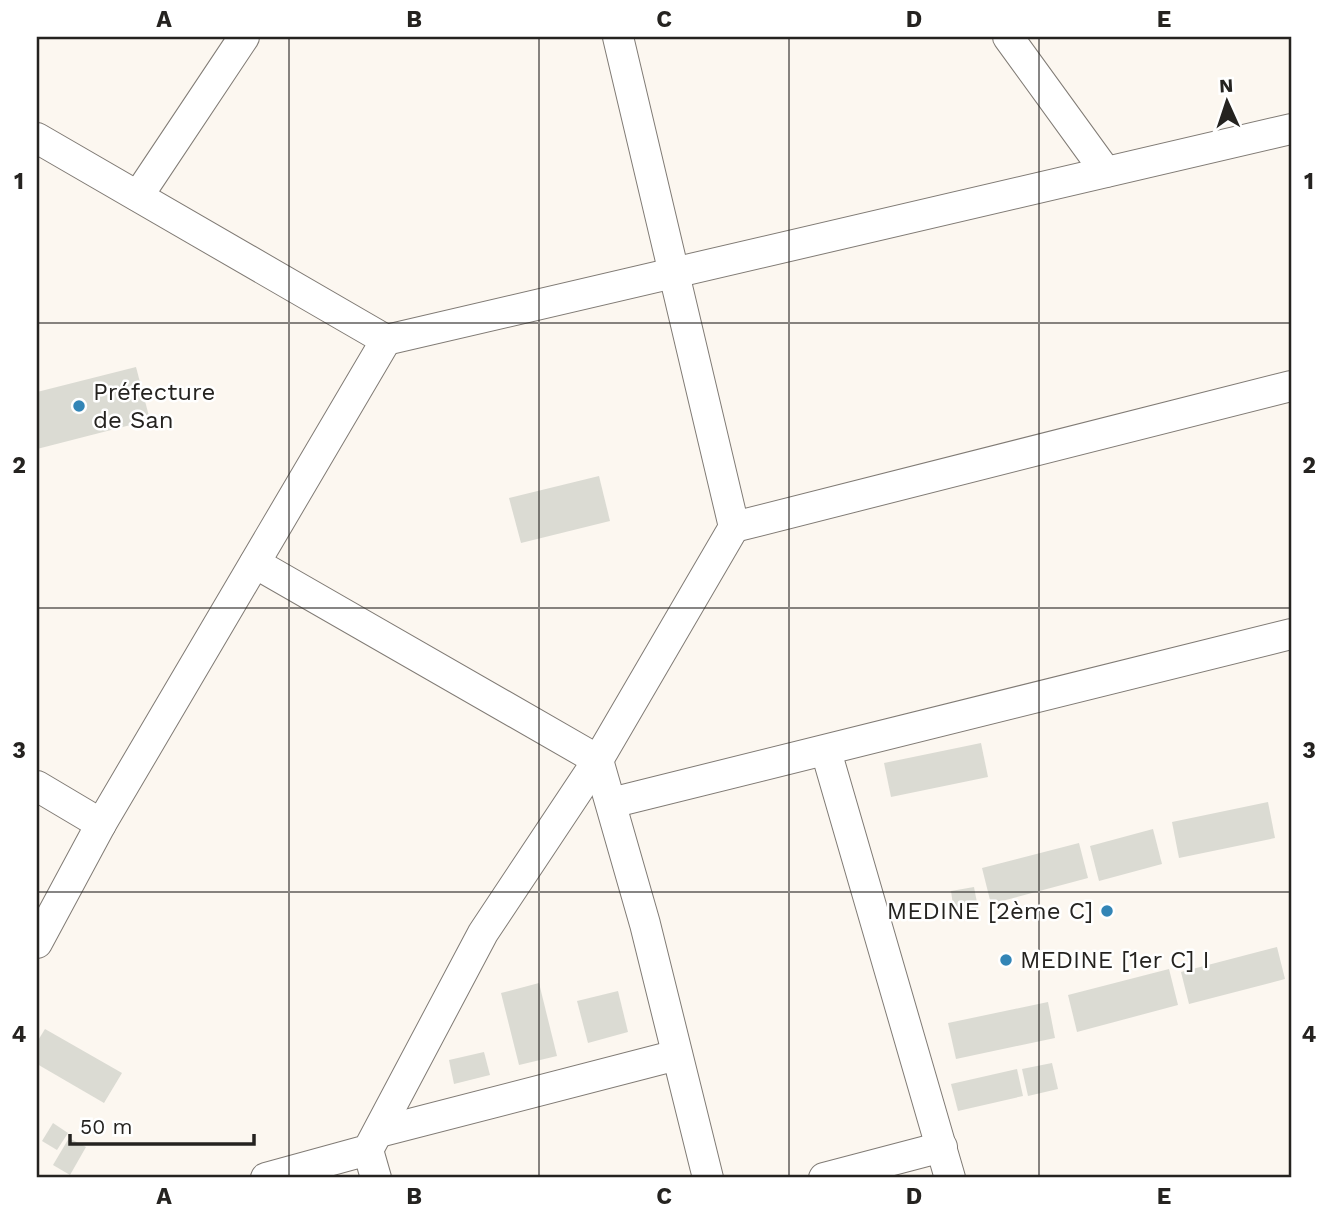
<svg xmlns="http://www.w3.org/2000/svg" width="1328" height="1215" font-family="'Work Sans',sans-serif">
<rect width="100%" height="100%" fill="#fcf7f0"/>
<g fill="#dbdbd3">
<path d="M136,367L150,420L37,449V392Z"/>
<path d="M599,476L610,521L521,543L509,498Z"/>
<path d="M981,743L988,777L891,797L884,763Z"/>
<path d="M1268,802L1275,838L1179,858L1172,822Z"/>
<path d="M1153,829L1162,864L1099,881L1090,846Z"/>
<path d="M1079,843L1088,878L991,904L982,868Z"/>
<path d="M974,887L978,908L954,912L951,891Z"/>
<path d="M1277,947L1285,979L1189,1004L1181,972Z"/>
<path d="M1169,969L1178,1005L1077,1032L1068,995Z"/>
<path d="M539,983L557,1056L519,1065L501,993Z"/>
<path d="M618,991L628,1032L588,1043L577,1001Z"/>
<path d="M1048,1002L1055,1038L956,1059L948,1023Z"/>
<path d="M45,1029L122,1073L104,1103L37,1064V1042Z"/>
<path d="M484,1052L490,1075L454,1084L449,1060Z"/>
<path d="M1052,1063L1058,1089L1028,1096L1022,1069Z"/>
<path d="M1017,1069L1023,1096L958,1111L951,1084Z"/>
<path d="M53,1123L68,1133L57,1150L42,1141Z"/>
<path d="M69,1138L86,1147L70,1175L53,1165Z"/>
</g>
<g fill="none" stroke-linecap="round" stroke-linejoin="round">
<defs>
<g id="minor">
<path d="M1008,37L1106,172"/>
<path d="M37,138L386,340L1291,129"/>
<path d="M138,196L244,37"/>
<path d="M734,527L1291,386"/>
<path d="M255,563L598,760L645,924L708,1178"/>
<path d="M826,751L950,1178"/>
<path d="M37,786L101,824"/>
<path d="M611,803L1291,634"/>
<path d="M37,943L101,824L386,340"/>
<path d="M379,1132L677,1055"/>
<path d="M368,1150L376,1178"/>
<path d="M266,1178L368,1150L483,933L598,760L734,527L618,37"/>
<path d="M824,1178L942,1147"/>
</g>
</defs>
<use href="#minor" stroke="#807b75" stroke-width="32"/>
<use href="#minor" stroke="#fff" stroke-width="30"/>
</g>
<path fill="none" stroke="#252320" stroke-width="2" stroke-opacity="0.55" d="M289,37V1178M539,37V1178M789,37V1178M1039,37V1178M37,323H1291M37,608H1291M37,892H1291"/>
<g fill="#3385b6" stroke="#fff" stroke-width="2.5">
<circle cx="79" cy="406" r="7"/>
<circle cx="1107" cy="911" r="7"/>
<circle cx="1006" cy="960" r="7"/>
</g>
<g text-anchor="middle" stroke-width="5" stroke-linejoin="round" paint-order="stroke">
<g font-size="24" fill="#252320" stroke="#fff" text-anchor="start">
<text x="93" y="400">Préfecture<tspan x="93" dy="28">de San</tspan></text>
<text x="1093" y="919" text-anchor="end">MEDINE [2ème C]</text>
<text x="1020" y="968">MEDINE [1er C] I</text>
</g>
</g>
<rect width="1328" height="1215" fill="none" stroke="#ffffff" stroke-width="77"/>
<g transform="translate(1227 102) rotate(357)" stroke="#ffffff" stroke-width="5" paint-order="stroke">
<path d="M0-5L12 26L0 18L-12 26Z" fill="#252320"/>
<text y="-10" font-size="19" font-weight="bold" text-anchor="middle" fill="#252320">N</text>
</g>
<path d="M70 1134v10h184v-10" fill="none" stroke="#252320" stroke-width="3.5"/>
<text x="80" y="1134" font-size="21" fill="#252320" stroke="#ffffff" stroke-width="5" paint-order="stroke">50 m</text>
<rect x="38" y="38" width="1252" height="1138" fill="none" stroke="#252320" stroke-width="2.5"/>
<g font-size="23" text-anchor="middle" font-weight="bold" fill="#252320">
<text x="164" y="27">A</text>
<text x="414" y="27">B</text>
<text x="664" y="27">C</text>
<text x="914" y="27">D</text>
<text x="1164" y="27">E</text>
<text x="19" y="189">1</text>
<text x="1309" y="189">1</text>
<text x="19" y="473">2</text>
<text x="1309" y="473">2</text>
<text x="19" y="758">3</text>
<text x="1309" y="758">3</text>
<text x="19" y="1042">4</text>
<text x="1309" y="1042">4</text>
<text x="164" y="1204">A</text>
<text x="414" y="1204">B</text>
<text x="664" y="1204">C</text>
<text x="914" y="1204">D</text>
<text x="1164" y="1204">E</text>
</g>
</svg>
